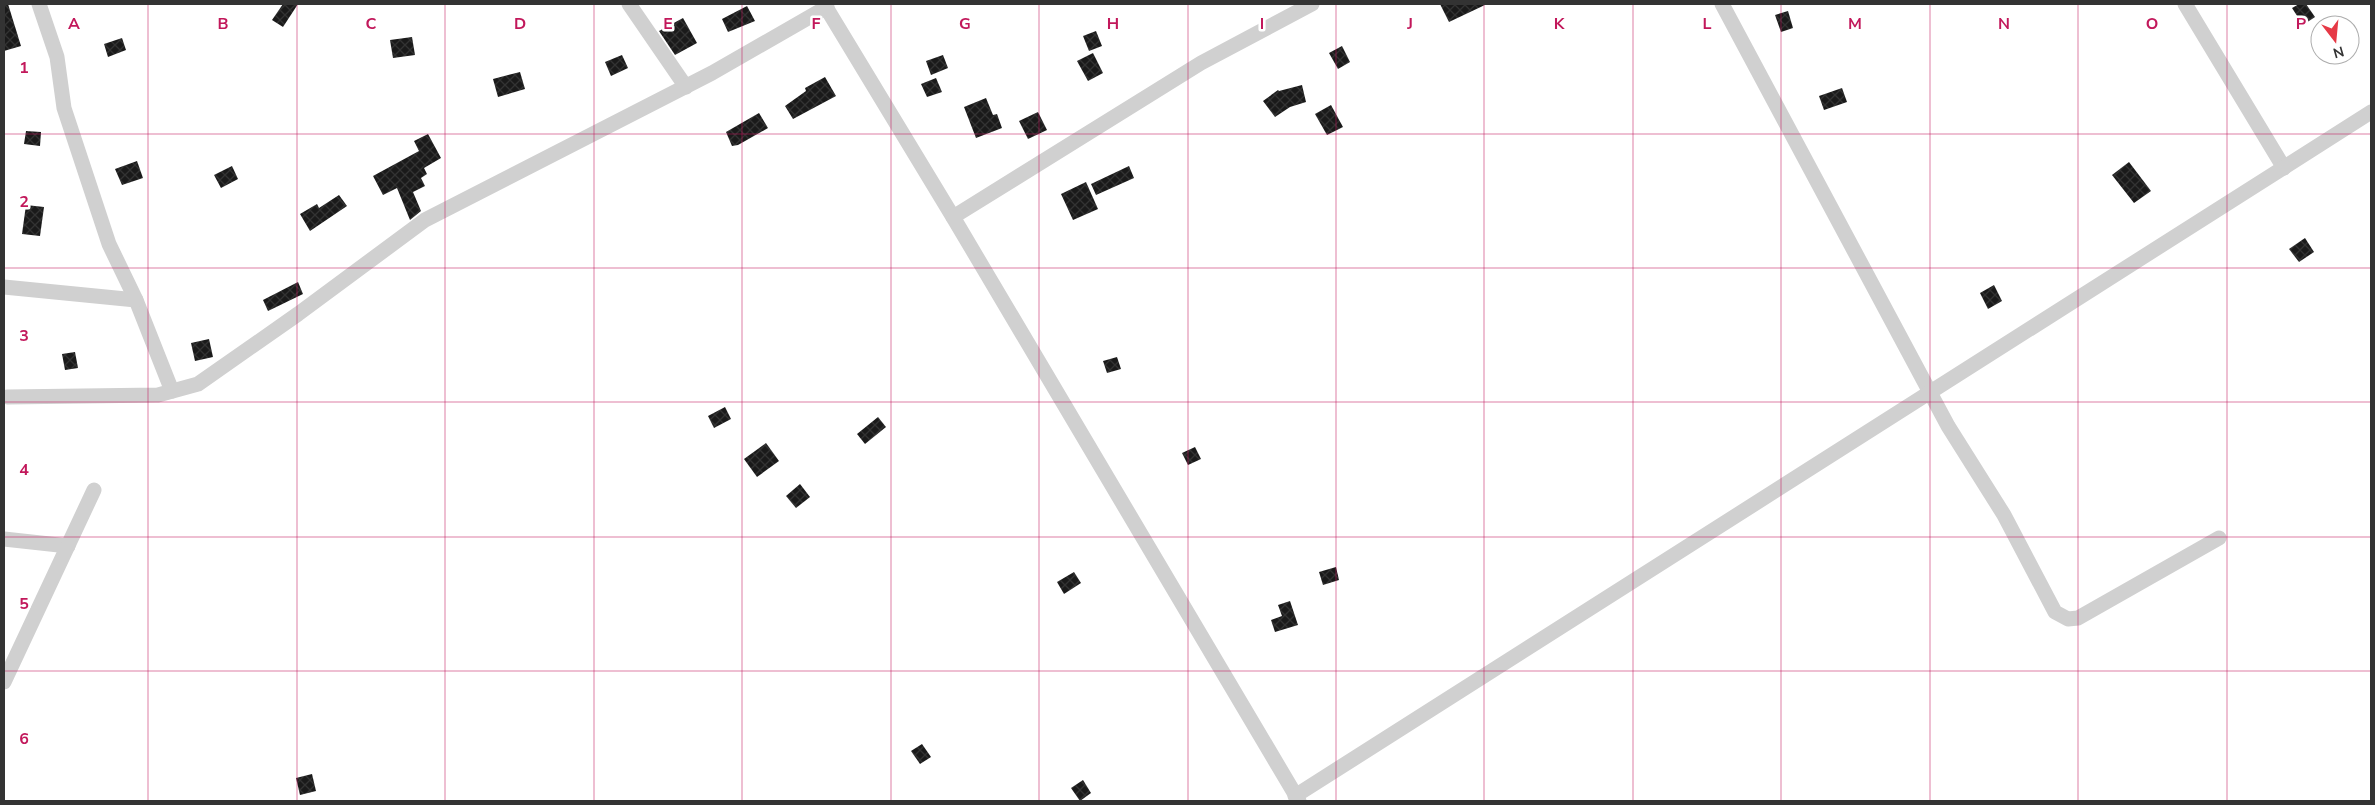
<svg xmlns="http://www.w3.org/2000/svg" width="2375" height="805" font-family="'Nunito Sans',sans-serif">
<defs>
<pattern id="building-cross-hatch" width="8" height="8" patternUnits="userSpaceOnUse" patternTransform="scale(1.25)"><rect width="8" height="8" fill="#1a1a1a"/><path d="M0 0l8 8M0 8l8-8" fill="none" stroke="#333"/></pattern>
</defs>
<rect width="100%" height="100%" fill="#fff"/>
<g fill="url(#building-cross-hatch)">
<path d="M4,4H8L21,46L4,51Z"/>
<path d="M283,4H298L283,27L272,20Z"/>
<path d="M1440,4H1487L1449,22Z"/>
<path d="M2299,4H2306L2315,17L2303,25L2292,8Z"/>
<path d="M747,6L755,21L728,32L722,19Z"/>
<path d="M1788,11L1793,28L1781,32L1775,15Z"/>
<path d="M683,18L697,43L675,55L659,31Z"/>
<path d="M1096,31L1102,46L1089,51L1083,36Z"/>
<path d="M412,37L415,55L393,58L390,40Z"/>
<path d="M122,38L126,50L108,57L104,44Z"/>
<path d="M1342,46L1350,62L1338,69L1329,53Z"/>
<path d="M1093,53L1103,73L1088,81L1077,61Z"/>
<path d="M622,55L628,68L611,76L605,62Z"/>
<path d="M943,55L948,68L931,75L926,61Z"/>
<path d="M520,72L525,89L498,97L493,79Z"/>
<path d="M825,77L836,96L793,119L785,106L806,91L805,88Z"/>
<path d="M936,78L942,92L927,97L921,84Z"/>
<path d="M1302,85L1306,102L1290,107L1275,117L1263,101L1278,90L1279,91Z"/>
<path d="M1842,88L1847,102L1824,110L1819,96Z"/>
<path d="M986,98L993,115L997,114L1002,128L976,138L964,107Z"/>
<path d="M1331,105L1343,127L1327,135L1315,114Z"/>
<path d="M1038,112L1047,130L1028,139L1019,121Z"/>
<path d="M759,113L768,128L738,145L732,146L726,132Z"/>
<path d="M26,131L41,132L40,146L24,144Z"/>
<path d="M428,134L441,158L424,168L427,174L421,178L425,186L413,192L421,211L410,220L397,188L383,195L373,176L419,151L414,141Z"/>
<path d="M137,161L143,178L122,185L115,169Z"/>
<path d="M2129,162L2151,191L2134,203L2112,175Z"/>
<path d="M232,166L238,179L221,188L214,175Z"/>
<path d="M1129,166L1134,178L1096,195L1091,184Z"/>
<path d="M1086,182L1098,209L1073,220L1061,194Z"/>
<path d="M339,195L347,206L310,231L300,214L317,204L319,208Z"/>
<path d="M26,205L44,207L40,236L22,234Z"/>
<path d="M2305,238L2314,252L2299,262L2289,249Z"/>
<path d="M298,282L303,294L268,311L263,300Z"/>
<path d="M1994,285L2002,301L1988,309L1980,293Z"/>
<path d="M209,339L213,357L195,361L191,343Z"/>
<path d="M75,352L78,368L65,370L62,354Z"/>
<path d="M1117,357L1121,369L1107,373L1103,361Z"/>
<path d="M725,407L731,419L714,428L708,416Z"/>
<path d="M878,417L886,427L865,444L857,434Z"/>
<path d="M766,443L779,461L757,477L744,459Z"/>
<path d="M1195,447L1201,459L1188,465L1182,453Z"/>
<path d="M800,484L810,497L796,508L786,496Z"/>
<path d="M1336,567L1339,580L1323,585L1319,572Z"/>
<path d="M1074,572L1081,583L1064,594L1057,582Z"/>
<path d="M1290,601L1298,625L1275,632L1271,620L1282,616L1278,605Z"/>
<path d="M922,744L931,757L920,764L911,751Z"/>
<path d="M312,774L316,791L300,795L296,778Z"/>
<path d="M1083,780L1091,793L1080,801L1071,788Z"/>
</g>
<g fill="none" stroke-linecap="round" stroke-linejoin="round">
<g stroke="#d0d0d0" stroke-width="15">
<path d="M39,4L57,57L64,108L109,244L136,300L172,391"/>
<path d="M629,4L686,87"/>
<path d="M824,4L953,217L1299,801"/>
<path d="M1722,4L1948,426L2004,515L2055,612L2068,619L2078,618L2219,538"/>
<path d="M2185,4L2284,168"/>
<path d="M953,217L1201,63L1312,4"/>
<path d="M4,287L136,300"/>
<path d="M7,397L158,395L198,384L298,314L425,220L712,73L827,7"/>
<path d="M4,539L68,546"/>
<path d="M4,682L94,490"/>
<path d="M1295,796L2371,112"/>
</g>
</g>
<path fill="none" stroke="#c2185b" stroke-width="1" stroke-opacity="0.55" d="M148,4V801M297,4V801M445,4V801M594,4V801M742,4V801M891,4V801M1039,4V801M1188,4V801M1336,4V801M1484,4V801M1633,4V801M1781,4V801M1930,4V801M2078,4V801M2227,4V801M4,134H2371M4,268H2371M4,402H2371M4,537H2371M4,671H2371"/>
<g font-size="16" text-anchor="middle" font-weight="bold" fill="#c2185b" stroke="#fff" stroke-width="5" stroke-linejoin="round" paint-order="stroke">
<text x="74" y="29">A</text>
<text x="223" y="29">B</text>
<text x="371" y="29">C</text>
<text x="520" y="29">D</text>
<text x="668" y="29">E</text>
<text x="816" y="29">F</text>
<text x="965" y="29">G</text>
<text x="1113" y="29">H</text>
<text x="1262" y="29">I</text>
<text x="1410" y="29">J</text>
<text x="1559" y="29">K</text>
<text x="1707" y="29">L</text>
<text x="1855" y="29">M</text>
<text x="2004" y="29">N</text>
<text x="2152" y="29">O</text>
<text x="2301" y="29">P</text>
<text x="24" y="73">1</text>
<text x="24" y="207">2</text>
<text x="24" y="341">3</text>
<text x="24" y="475">4</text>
<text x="24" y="609">5</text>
<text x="24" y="744">6</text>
</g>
<rect width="2375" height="805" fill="none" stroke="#333333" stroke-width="10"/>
<g transform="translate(2335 40) rotate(164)"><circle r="24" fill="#ffffff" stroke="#adadad"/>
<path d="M0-4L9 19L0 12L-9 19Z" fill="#e63946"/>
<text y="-8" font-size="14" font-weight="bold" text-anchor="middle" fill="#333333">N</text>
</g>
</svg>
